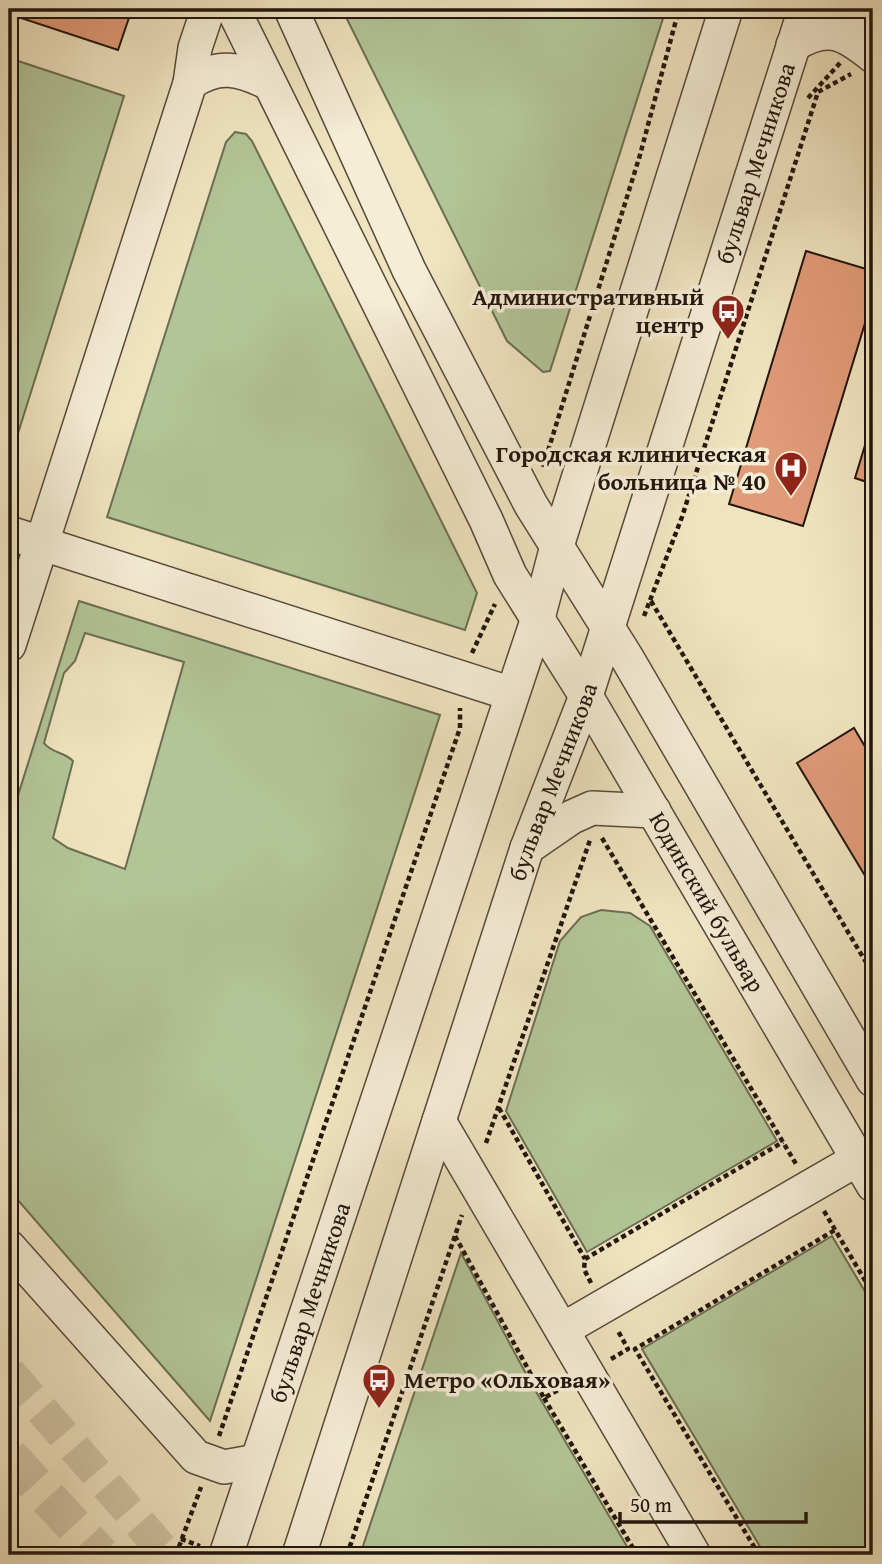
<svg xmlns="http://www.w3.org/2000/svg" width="882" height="1564" font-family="'Gentium Book Plus',serif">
<rect width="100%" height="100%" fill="#f0e4c0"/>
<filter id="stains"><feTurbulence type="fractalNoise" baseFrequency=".00286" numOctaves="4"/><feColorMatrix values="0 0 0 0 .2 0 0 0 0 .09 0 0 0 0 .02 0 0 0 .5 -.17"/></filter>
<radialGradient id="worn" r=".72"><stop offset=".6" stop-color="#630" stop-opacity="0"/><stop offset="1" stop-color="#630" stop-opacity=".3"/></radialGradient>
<g fill="#b3c598" stroke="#6a6e52" stroke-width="2" fill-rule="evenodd">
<path d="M342,9H666L550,371L543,372L507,341Z"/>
<path d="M9,58L124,96L9,462Z"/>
<path d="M235,132L246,134L252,141L477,593L465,630L107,517L226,142Z"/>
<path d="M79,601L440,715L210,1421L9,1190V824ZM85,633L184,662L125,869L68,848L53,838L73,761C65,752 51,753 44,743L64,673L75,661Z"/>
<path d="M601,910L630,913L650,926L777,1141L587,1252L506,1111L560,941L581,917Z"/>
<path d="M832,1236L873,1305V1555H765L642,1349Z"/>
<path d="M461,1253L531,1383L632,1555H360Z"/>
</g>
<g fill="#e09b78" stroke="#22160d" stroke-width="2">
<path d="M9,9H132L118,50L9,14Z"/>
<path d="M806,251L873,271V297L803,526L729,504Z"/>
<path d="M873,419V484L855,478Z"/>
<path d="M854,728L873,760V889L797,763Z"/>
</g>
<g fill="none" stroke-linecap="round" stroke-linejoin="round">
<path stroke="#d1c5a5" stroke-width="33" stroke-dasharray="33 17" stroke-linecap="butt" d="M9,1372L167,1555"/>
<path stroke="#d1c5a5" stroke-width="38" stroke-dasharray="38 19" stroke-linecap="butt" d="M9,1456L101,1555"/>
<defs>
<g id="minor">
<path id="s1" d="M233,9L486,520L510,575L586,696L873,1185"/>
<path d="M291,9L409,270L531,505L627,658L873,1080"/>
<path d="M856,9L873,49"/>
<path d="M793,45C828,24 843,32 873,56"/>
<path d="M190,83C217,64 239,68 268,83"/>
<path d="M9,533L512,694"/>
<path d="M9,645L190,83L195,48L208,9"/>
<path d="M527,848L572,817L592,808L654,811"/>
<path d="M439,1121L694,1555"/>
<path d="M9,1247L196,1457L224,1467L257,1461"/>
<path d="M562,1330L858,1159"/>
<path id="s2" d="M226,1555L538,618L557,546L726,9"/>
<path id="s3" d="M299,1555L527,848L586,696L805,9"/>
</g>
</defs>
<use href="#minor" stroke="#564a3a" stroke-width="36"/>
<g stroke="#22160d" stroke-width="4.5" stroke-dasharray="5 3.5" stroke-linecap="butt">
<path d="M808,98L840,63"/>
<path d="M543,467L640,155L679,9"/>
<path d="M651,601L873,974"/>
<path d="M644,616L682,517L818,92L851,74"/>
<path d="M472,653L495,604"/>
<path d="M602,838L796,1164"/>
<path d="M499,1108L585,1259"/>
<path d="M486,1143L590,840"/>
<path d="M824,1211L873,1294"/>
<path d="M455,1236L544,1398L565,1386"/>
<path d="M591,1283L584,1269L585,1259L783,1142"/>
<path d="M611,1359L628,1349L618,1331"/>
<path d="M544,1398L637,1555"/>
<path d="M219,1436L460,728V708"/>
<path d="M181,1539L200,1546"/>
<path d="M176,1555L201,1487"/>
<path d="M347,1555L462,1215"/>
<path d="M759,1555L635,1349L835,1230"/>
</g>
<use href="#minor" stroke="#f5edd6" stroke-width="33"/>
</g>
<defs>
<symbol id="bus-pin" viewBox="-11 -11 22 30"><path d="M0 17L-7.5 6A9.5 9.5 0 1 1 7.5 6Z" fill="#8f2418" stroke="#f5edd6"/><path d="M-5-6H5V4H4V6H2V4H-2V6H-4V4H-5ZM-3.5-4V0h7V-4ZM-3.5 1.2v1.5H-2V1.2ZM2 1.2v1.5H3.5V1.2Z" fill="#fff"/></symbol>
<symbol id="hospital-pin" viewBox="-11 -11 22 30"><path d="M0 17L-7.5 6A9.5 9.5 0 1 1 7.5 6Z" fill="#8f2418" stroke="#f5edd6"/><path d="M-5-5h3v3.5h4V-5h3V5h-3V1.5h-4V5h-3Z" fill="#fff"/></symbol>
</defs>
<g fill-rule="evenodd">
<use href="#bus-pin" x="709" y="292" width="38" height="52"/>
<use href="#hospital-pin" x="772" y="449" width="38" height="52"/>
<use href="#bus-pin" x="360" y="1361" width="38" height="52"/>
</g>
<g text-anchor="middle" stroke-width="7" stroke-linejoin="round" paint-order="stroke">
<g font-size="24" fill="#22160d" stroke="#f5edd6">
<text dy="8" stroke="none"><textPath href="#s3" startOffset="1465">бульвар Мечникова</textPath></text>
<text dy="8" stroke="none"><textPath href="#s3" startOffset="814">бульвар Мечникова</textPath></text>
<text dy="8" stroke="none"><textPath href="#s1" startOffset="1012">Юдинский бульвар</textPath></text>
<text dy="8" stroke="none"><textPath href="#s2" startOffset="266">бульвар Мечникова</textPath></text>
</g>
<g font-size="24" font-weight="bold" fill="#22160d" stroke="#f5edd6" text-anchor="end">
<text x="704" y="305">Административный<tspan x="704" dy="28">центр</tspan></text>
<text x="766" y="462">Городская клиническая<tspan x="766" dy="28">больница № 40</tspan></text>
<text x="404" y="1388" text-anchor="start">Метро «Ольховая»</text>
</g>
</g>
<rect width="882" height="1564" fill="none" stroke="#f0e4c0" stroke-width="35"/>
<rect x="10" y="10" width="861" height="1543" fill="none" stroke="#22160d" stroke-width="3.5"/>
<rect x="18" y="18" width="847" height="1529" fill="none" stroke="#22160d" stroke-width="2"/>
<path d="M620 1512v10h186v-10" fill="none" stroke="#22160d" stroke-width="3.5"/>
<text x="630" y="1512" font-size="21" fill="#22160d" stroke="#f5edd6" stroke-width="5" paint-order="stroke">50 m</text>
<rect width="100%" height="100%" filter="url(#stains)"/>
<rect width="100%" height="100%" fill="url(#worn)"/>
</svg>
